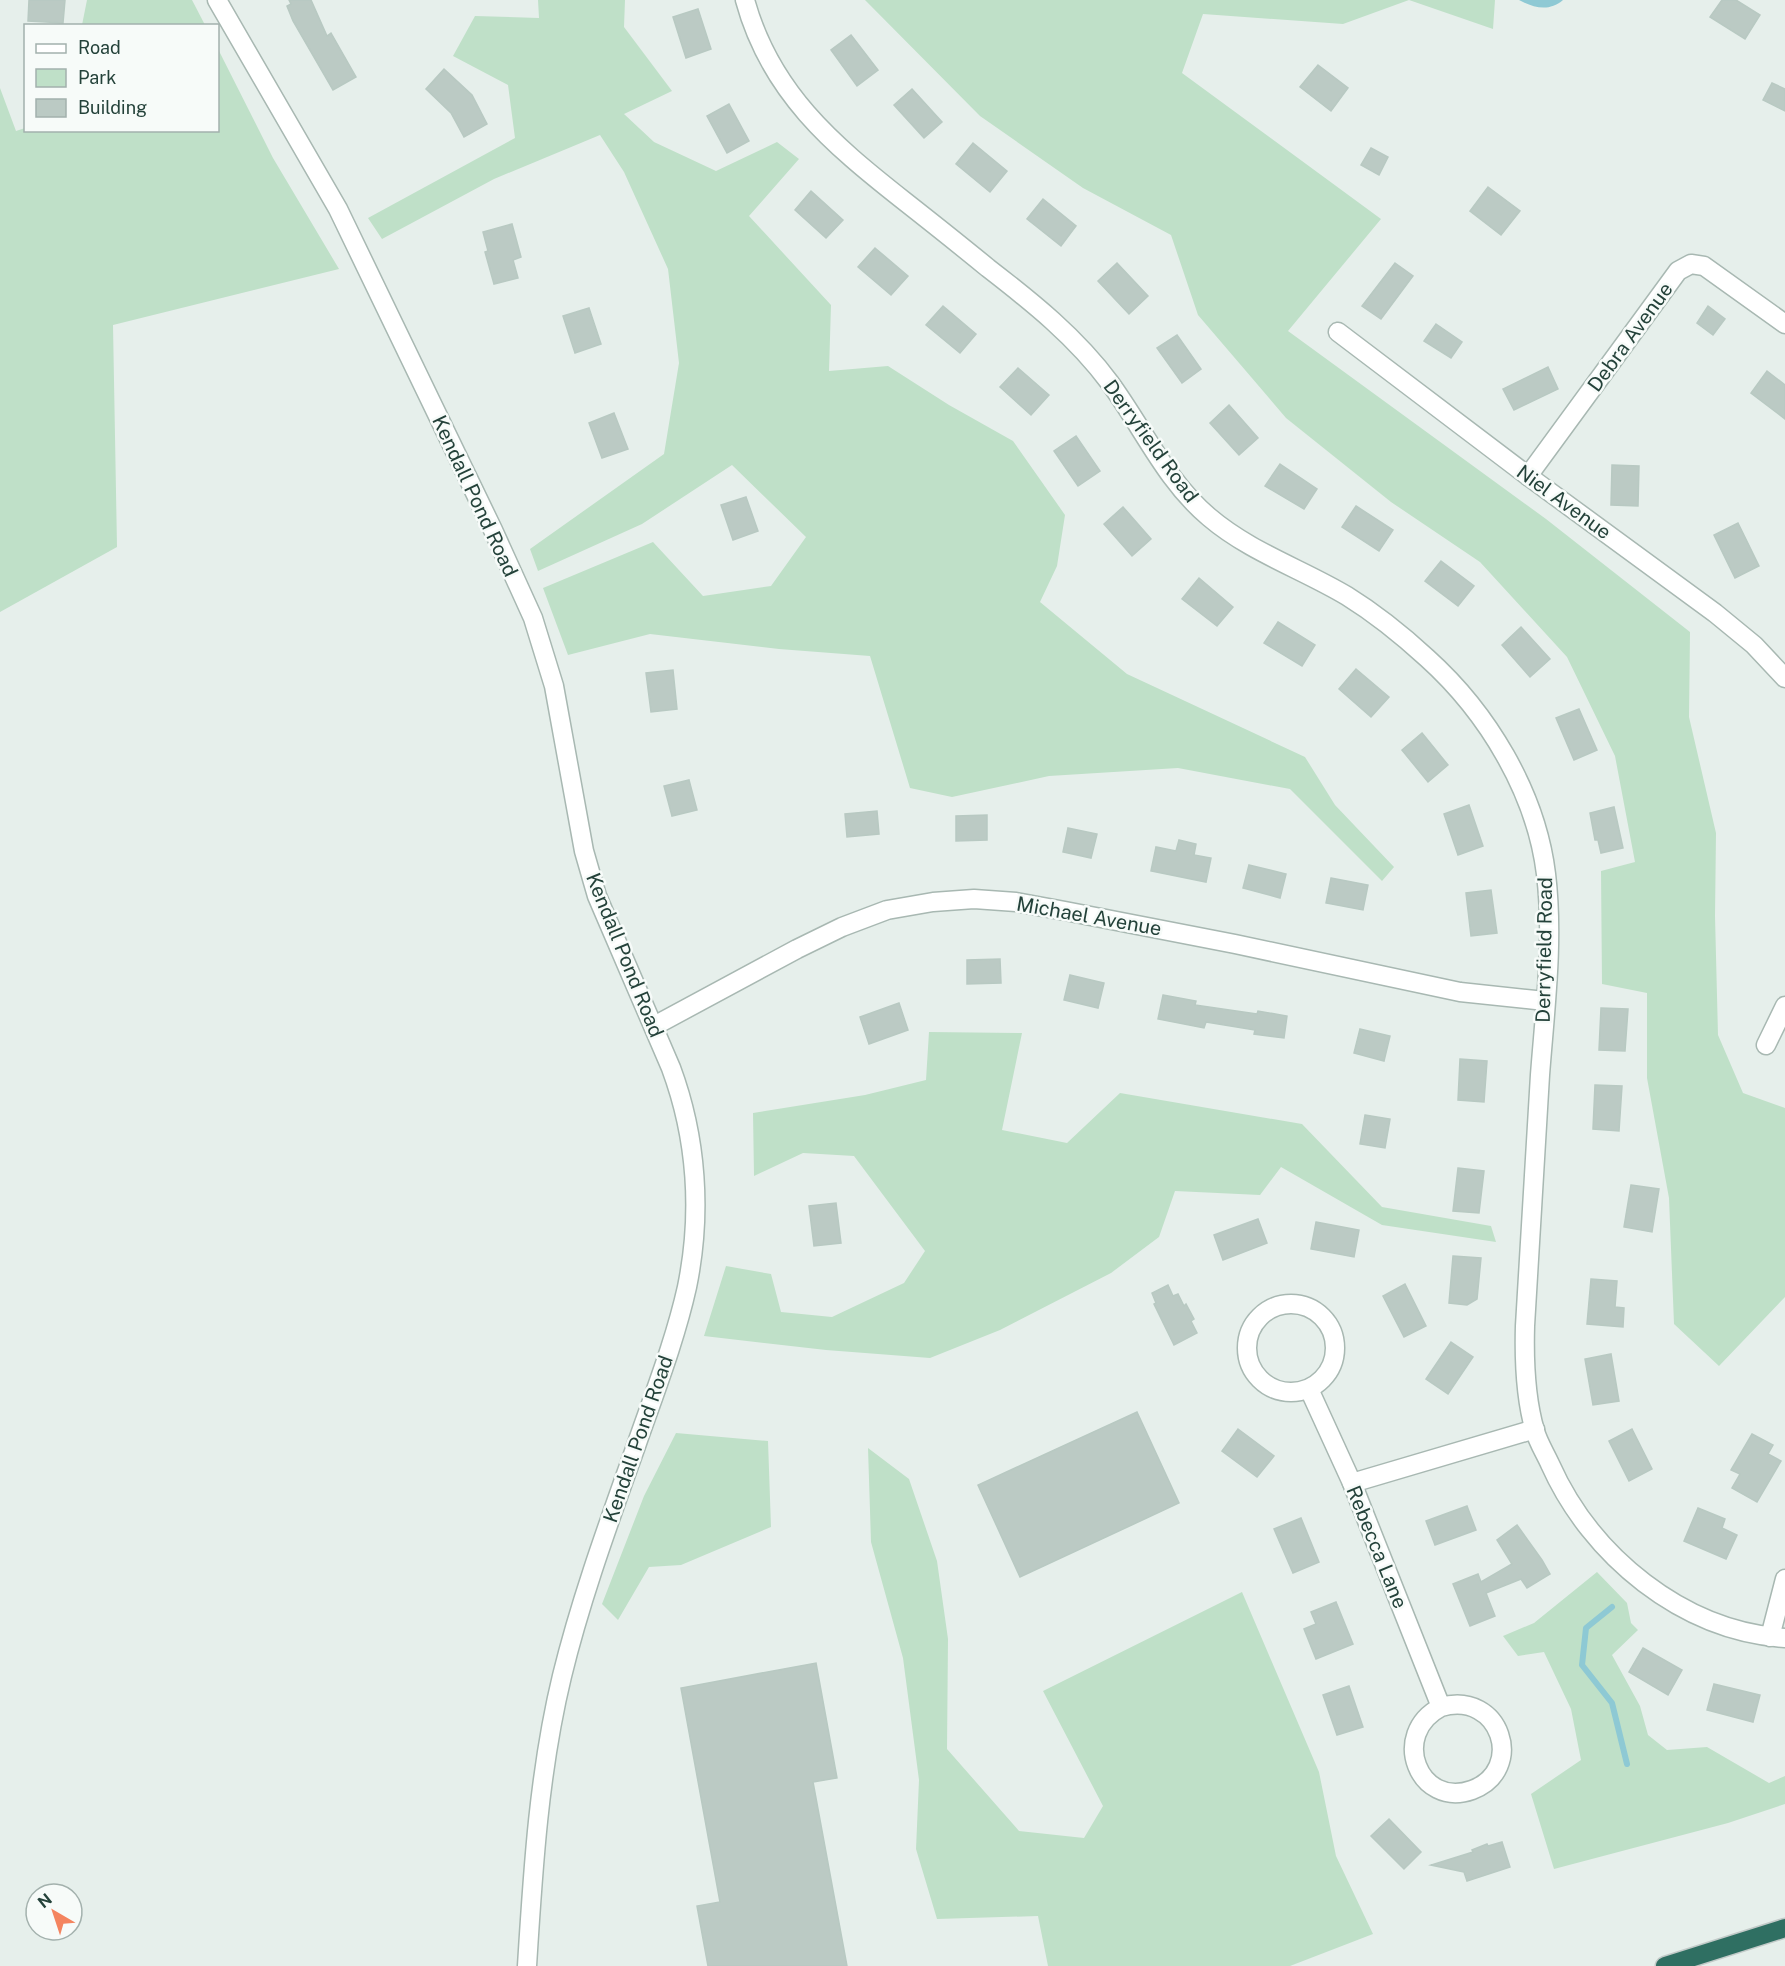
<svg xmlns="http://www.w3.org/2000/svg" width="1785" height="1966" font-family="'Public Sans',sans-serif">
<rect width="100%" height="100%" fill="#e6efeb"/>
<g fill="#bfe0c8">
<path d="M87,0H192L205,25H82Z"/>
<path d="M538,0H625L624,27L672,91L624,114L654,142L716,171L777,142L799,159L749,216L831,305L829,371L888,366L949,405L1013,441L1065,515L1057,566L1040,602L1127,674L1305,757L1335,805L1394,867L1382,881L1290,789L1178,768L1049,776L952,797L910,788L870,656L779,649L650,634L568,655L543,588L653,542L703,596L771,586L806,537L732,465L642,524L538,571L530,549L664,454L679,363L668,269L624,172L600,135L494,179L382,239L368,218L515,138L508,85L453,56L475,16L539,18Z"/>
<path d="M865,0H1495L1493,29L1409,0L1343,24L1203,14L1182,73L1381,219L1288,331L1546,519L1690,632L1689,717L1716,833L1715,916L1718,1035L1743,1093L1785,1108V1297L1719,1366L1674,1324L1669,1198L1647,1078V993L1602,984L1601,871L1635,862L1615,756L1567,657L1480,562L1391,502L1286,418L1198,315L1171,235L1083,188L980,116Z"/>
<path d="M218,49L273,158L339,269L113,325L117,547L0,612V88L16,131L25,128L26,130H218Z"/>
<path d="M929,1032L1022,1033L1002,1130L1067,1143L1120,1093L1302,1124L1382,1207L1491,1226L1496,1242L1382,1225L1281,1167L1260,1195L1175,1191L1159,1237L1111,1273L1000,1330L930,1358L826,1350L704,1336L726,1266L771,1274L781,1312L832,1317L904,1283L925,1251L854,1156L803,1153L754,1176L753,1113L865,1095L926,1080Z"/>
<path d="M676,1433L768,1441L771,1527L681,1565L649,1567L618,1620L602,1604L644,1496Z"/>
<path d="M868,1448L909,1479L937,1561L948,1639L947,1749L1019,1831L1084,1838L1103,1806L1043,1691L1242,1592L1319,1772L1336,1856L1373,1934L1290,1966H1048L1038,1916L937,1919L916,1849L919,1780L903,1658L871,1542Z"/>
<path d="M1597,1572L1627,1603L1631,1623L1638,1630L1612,1655L1640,1706L1648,1735L1667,1750L1707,1747L1769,1783L1785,1776V1804L1728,1823L1554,1869L1531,1794L1581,1760L1571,1709L1544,1652L1518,1656L1503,1636L1534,1623Z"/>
</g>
<path fill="#8ec9d4" d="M1519,0H1563C1549,12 1534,8 1519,0Z"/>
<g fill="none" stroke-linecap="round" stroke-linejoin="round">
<path stroke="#8ec9d4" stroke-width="6" d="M1612,1607L1586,1628L1582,1665L1612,1703L1627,1764"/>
</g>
<g fill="#bbcac4" stroke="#b8c9c2" stroke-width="1.5">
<path d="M29,0H65L63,23L28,21Z"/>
<path d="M289,0H311L327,36L331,33L356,77L333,90L293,21L287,6L291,4Z"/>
<path d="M1722,0H1736L1760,15L1745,39L1710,17Z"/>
<path d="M698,9L711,49L686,58L673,17Z"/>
<path d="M851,35L878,70L857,86L831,50Z"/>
<path d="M1318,65L1348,88L1331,111L1300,87Z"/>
<path d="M444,69L472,95L487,124L464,137L451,113L426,89Z"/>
<path d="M1772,83L1785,89V111L1763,100Z"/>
<path d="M912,89L942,122L924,138L894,105Z"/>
<path d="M729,104L749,141L727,153L707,116Z"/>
<path d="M973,143L1007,171L990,192L956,164Z"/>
<path d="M1371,148L1388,157L1379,175L1361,165Z"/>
<path d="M1488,187L1520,211L1501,235L1470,211Z"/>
<path d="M811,191L843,220L826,238L795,210Z"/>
<path d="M1043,199L1076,226L1061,246L1027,219Z"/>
<path d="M512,224L521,257L513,260L518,278L494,284L485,252L488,251L483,232Z"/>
<path d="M875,248L908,276L891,295L858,267Z"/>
<path d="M1117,263L1148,296L1129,314L1098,281Z"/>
<path d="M1395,263L1413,276L1381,319L1362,306Z"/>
<path d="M943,306L976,334L960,353L926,325Z"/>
<path d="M1708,306L1725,319L1713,335L1697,323Z"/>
<path d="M589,308L601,344L575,353L563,316Z"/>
<path d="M1436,324L1462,342L1451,358L1424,341Z"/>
<path d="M1177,335L1201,369L1182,383L1157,348Z"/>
<path d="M1548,367L1558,389L1514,410L1503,389Z"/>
<path d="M1018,368L1049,395L1031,415L1000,387Z"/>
<path d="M1767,371L1785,385V419L1751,393Z"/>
<path d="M1229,405L1258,438L1239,455L1210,423Z"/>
<path d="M614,413L628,449L602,458L589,423Z"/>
<path d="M1076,436L1100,471L1078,486L1054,451Z"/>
<path d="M1280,464L1317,489L1304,509L1265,486Z"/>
<path d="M1612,465L1639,466L1638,506L1611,505Z"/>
<path d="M746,497L758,531L733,540L721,505Z"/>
<path d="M1356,506L1393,530L1379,551L1342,527Z"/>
<path d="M1123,507L1151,539L1132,556L1104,524Z"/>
<path d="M1738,523L1759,566L1735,578L1714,535Z"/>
<path d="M1441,561L1474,586L1458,606L1425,581Z"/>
<path d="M1199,578L1233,607L1217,626L1182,599Z"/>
<path d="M1278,622L1315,645L1302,666L1264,643Z"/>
<path d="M1521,627L1550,659L1530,677L1502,645Z"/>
<path d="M1356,669L1389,697L1371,717L1339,689Z"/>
<path d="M673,670L677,709L651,712L646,673Z"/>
<path d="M1579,709L1597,750L1574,760L1556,718Z"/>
<path d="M1422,733L1448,765L1428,782L1402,750Z"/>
<path d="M689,780L697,810L672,816L664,786Z"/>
<path d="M1469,805L1483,846L1458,855L1444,814Z"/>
<path d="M1614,807L1623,848L1601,853L1598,840H1595L1590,813Z"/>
<path d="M877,811L879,834L847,837L845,814Z"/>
<path d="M987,815V840L956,841V816Z"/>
<path d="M1068,828L1097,834L1091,858L1063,852Z"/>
<path d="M1179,840L1196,844L1194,855L1211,858L1206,882L1151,871L1156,847L1176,851Z"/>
<path d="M1249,865L1286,874L1280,898L1243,888Z"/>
<path d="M1331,878L1368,885L1363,910L1326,903Z"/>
<path d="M1491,890L1497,933L1471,936L1466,893Z"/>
<path d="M1000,959L1001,983L967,984V960Z"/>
<path d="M1070,975L1104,983L1098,1008L1064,1000Z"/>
<path d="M1163,995L1196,1001L1195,1005L1257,1014L1258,1011L1287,1016L1284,1038L1254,1034L1255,1030L1206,1022L1204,1028L1158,1019Z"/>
<path d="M899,1003L908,1030L869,1044L860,1017Z"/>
<path d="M1601,1008L1628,1009L1625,1051L1599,1050Z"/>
<path d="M1360,1029L1390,1036L1384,1061L1354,1053Z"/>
<path d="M1460,1059L1487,1061L1484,1102L1458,1100Z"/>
<path d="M1595,1085L1622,1086L1619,1131L1593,1129Z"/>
<path d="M1365,1115L1390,1119L1385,1148L1360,1144Z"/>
<path d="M1458,1168L1484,1171L1479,1213L1453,1211Z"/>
<path d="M1631,1185L1659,1189L1652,1232L1624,1227Z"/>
<path d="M836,1203L841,1243L814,1246L809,1206Z"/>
<path d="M1258,1219L1267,1243L1223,1260L1214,1235Z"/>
<path d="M1316,1222L1359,1230L1354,1257L1311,1249Z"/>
<path d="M1453,1256L1481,1258L1477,1299L1467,1305L1449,1303Z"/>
<path d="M1591,1279L1617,1281L1615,1307L1624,1308L1623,1327L1587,1324Z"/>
<path d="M1405,1284L1426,1326L1404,1337L1383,1296Z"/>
<path d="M1168,1285L1173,1296L1178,1294L1184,1306L1186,1304L1194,1319L1191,1321L1197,1333L1174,1345L1154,1304L1156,1303L1152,1293Z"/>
<path d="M1451,1342L1473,1357L1448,1394L1426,1379Z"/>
<path d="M1611,1354L1619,1401L1593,1405L1585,1359Z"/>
<path d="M1137,1412L1179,1503L1020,1577L978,1485Z"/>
<path d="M1238,1429L1274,1456L1257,1477L1222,1451Z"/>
<path d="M1632,1429L1652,1469L1629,1481L1609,1441Z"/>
<path d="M1752,1434L1773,1445L1768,1454L1781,1461L1757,1502L1732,1488L1740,1474L1731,1470Z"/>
<path d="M1467,1506L1476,1530L1435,1545L1426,1521Z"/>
<path d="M1698,1508L1725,1519L1722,1528L1737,1535L1726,1559L1684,1541Z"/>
<path d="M1301,1518L1319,1562L1293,1573L1274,1529Z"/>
<path d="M1517,1525L1542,1560L1550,1574L1527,1588L1521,1579L1486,1593L1495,1616L1470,1626L1453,1584L1478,1574L1481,1582L1512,1564L1497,1540Z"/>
<path d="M1336,1602L1353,1644L1316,1659L1304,1629L1316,1624L1311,1612Z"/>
<path d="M1643,1648L1682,1670L1668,1695L1629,1672Z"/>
<path d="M816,1663L837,1778L813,1782L847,1966H708L697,1906L720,1902L681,1688Z"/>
<path d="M1714,1684L1760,1695L1753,1722L1707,1710Z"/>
<path d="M1349,1686L1363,1727L1337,1735L1323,1695Z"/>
<path d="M1389,1819L1421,1852L1404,1869L1371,1836Z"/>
<path d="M1502,1842L1510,1867L1467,1881L1464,1872L1431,1865L1473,1852L1472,1850L1487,1844L1488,1846Z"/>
</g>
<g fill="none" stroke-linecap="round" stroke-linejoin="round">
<defs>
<g id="minor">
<path d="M217,0L338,209L493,530L533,618L554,686L584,851L597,896L671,1068C697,1138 702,1214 687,1287C675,1341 654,1394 636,1446C609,1522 581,1598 562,1676C539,1771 533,1869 527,1966"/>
<path d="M745,0C770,92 832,144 903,200C931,222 960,245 988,268C1032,302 1076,337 1110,383C1143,428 1166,481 1209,517C1250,552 1302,569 1347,596C1376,614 1402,635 1427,658C1487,712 1536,792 1546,874C1554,940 1545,1009 1540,1075C1535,1159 1530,1242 1525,1326C1524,1361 1525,1397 1535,1431C1538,1442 1545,1453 1550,1464C1591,1556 1682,1631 1785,1638"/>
<path d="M1338,332L1528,476L1715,613L1754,645L1785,678"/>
<path d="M1528,476L1678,271L1691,264L1704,266L1785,324"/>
<path d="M654,1026L797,949L842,927L887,910L933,902L974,899L1016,902L1065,911L1235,944L1460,992L1545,1001"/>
<path d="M1766,1045L1785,1006"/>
<circle cx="1291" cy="1348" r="44"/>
<path d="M1309,1389L1352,1483L1441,1707C1389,1734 1419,1809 1472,1790C1526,1770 1501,1690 1441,1707"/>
<path d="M1352,1483L1535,1429"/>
<path d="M1770,1637L1785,1579"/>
</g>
<path id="highway" d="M1665,1966L1785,1928"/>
</defs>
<use href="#minor" stroke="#a8b8b2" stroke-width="21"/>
<use href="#highway" stroke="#c2cac8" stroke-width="21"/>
<use href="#minor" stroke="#fff" stroke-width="18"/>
<use href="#highway" stroke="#2f6f62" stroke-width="18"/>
</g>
<g text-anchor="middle" stroke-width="5" stroke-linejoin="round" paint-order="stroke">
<g font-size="20" fill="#24423a" stroke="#f7fbf9">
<text transform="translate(1630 337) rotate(-54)" y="7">Debra Avenue</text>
<text transform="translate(1151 441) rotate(54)" y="7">Derryfield Road</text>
<text transform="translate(475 496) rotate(65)" y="7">Kendall Pond Road</text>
<text transform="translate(1564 502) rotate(36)" y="7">Niel Avenue</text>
<text transform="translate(1089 916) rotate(10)" y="7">Michael Avenue</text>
<text transform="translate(1544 950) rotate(-89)" y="7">Derryfield Road</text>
<text transform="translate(625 955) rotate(68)" y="7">Kendall Pond Road</text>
<text transform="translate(638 1439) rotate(-71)" y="7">Kendall Pond Road</text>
<text transform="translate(1377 1547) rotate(68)" y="7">Rebecca Lane</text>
</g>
</g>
<rect x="24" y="24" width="195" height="108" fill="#f7fbf9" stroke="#a3b1ad" stroke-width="1.5"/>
<rect x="36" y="44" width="30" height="9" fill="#ffffff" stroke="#a3b1ad" stroke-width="1.5"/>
<text x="78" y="54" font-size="18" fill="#24423a">Road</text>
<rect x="36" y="69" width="30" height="18" fill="#bfe0c8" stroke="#a3b1ad" stroke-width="1.5"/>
<text x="78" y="84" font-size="18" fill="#24423a">Park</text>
<rect x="36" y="99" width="30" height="18" fill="#bbcac4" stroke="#a3b1ad" stroke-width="1.5"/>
<text x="78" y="114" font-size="18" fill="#24423a">Building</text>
<g transform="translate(54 1912) rotate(321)"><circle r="28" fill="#f7fbf9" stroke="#a3b1ad" stroke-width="1.5"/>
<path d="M0-4.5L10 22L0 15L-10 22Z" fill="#f4845f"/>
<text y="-9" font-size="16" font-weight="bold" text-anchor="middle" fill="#24423a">N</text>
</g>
</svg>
